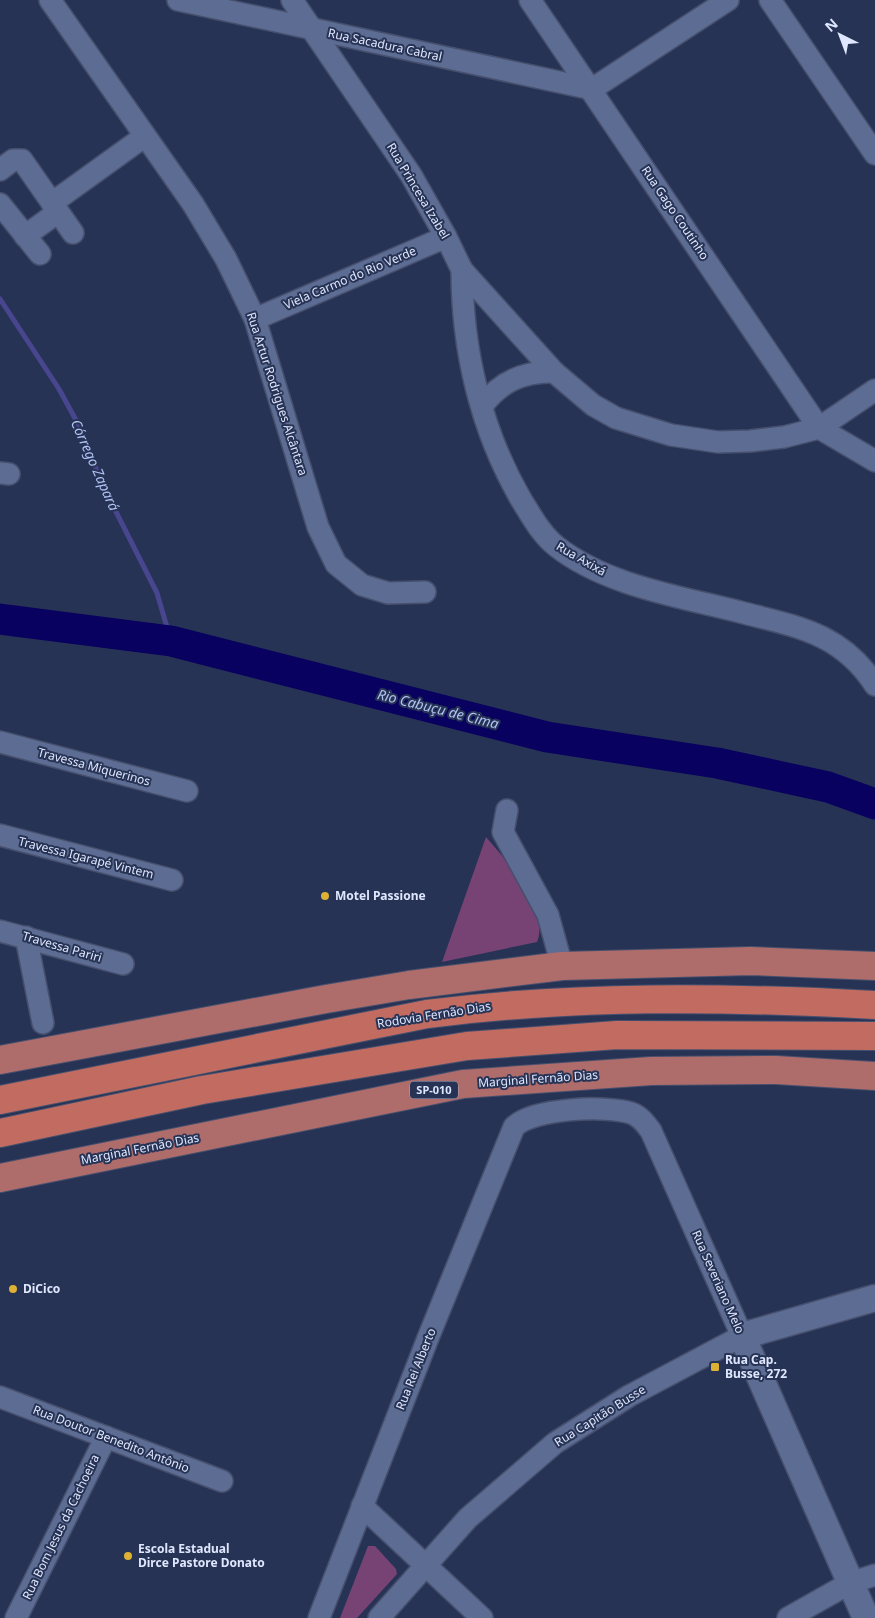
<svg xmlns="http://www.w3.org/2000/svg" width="875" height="1618" font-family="'Noto Sans',sans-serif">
<rect width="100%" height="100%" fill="#273355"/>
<g fill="#764374">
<path d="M486,837C506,860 550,911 537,942L442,962Z"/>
<path d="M368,1546H375L396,1569L397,1574L357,1618H340Z"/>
</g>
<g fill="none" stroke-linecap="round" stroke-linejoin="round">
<path stroke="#48468f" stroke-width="5" d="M0,299L59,389L83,433L101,482L157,593L171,641"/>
<path stroke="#08015f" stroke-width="31" d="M0,619L171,641L547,737L717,763L828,787L875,804"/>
<defs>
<g id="minor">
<path d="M50,0L193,204L226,259L255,319L318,527L336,564L362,585L388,593L425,592"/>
<path d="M178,0L592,89L728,0"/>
<path d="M292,0L411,175L446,237L462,270L554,372L593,405L616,418L671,435L718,442L750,441L784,437L819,428L875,390"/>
<path d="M530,0L819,428L875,461"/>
<path d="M770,0L875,154"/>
<path d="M0,170L13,160H22L52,203L145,136"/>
<path d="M52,203L73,233"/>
<path d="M0,204L40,254"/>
<path d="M25,236L58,212"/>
<path d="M462,270C462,350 481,431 522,501C532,517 541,534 556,546C606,586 683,597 744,613C799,627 842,634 875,685"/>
<path d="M255,319L446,237"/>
<path d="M482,406C500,382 523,371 554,372"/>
<path d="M0,473L9,474"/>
<path d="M0,742L187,791"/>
<path d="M507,810L503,832L548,915L562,966"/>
<path d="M0,835L172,880"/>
<path d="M0,931L123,964"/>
<path d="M26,937L43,1023"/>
<path d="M0,1397L222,1481"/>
<path d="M362,1506L482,1618"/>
<path d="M16,1618L106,1437"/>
<path d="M319,1618L428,1338L514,1127C532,1108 607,1105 631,1113C640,1116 645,1123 651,1131L742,1336L629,1396L555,1443L468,1518L379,1618"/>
<path d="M788,1618L850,1583L875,1575"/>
</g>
<path id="tertiary" d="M866,1618L742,1336L875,1298"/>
<g id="trunk">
<path d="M0,1060L326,999L409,985L562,966L751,961L875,966"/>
<path d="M0,1178L463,1084L651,1071L776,1070L875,1076"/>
</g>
<g id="motorway">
<path d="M0,1100L427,1014C575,995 726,997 875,1005"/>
<path d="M0,1133L202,1090L467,1046L617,1035L875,1036"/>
</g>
</defs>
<use href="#minor" stroke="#464f6d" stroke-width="24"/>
<use href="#tertiary" stroke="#464f6d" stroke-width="29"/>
<use href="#trunk" stroke="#464f6d" stroke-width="30"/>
<use href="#motorway" stroke="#464f6d" stroke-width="30"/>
<use href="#minor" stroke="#5d6c92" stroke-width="21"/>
<use href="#tertiary" stroke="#5d6c92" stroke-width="26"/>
<use href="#trunk" stroke="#ae6c6b" stroke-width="28"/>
<use href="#motorway" stroke="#c26c61" stroke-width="28"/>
</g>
<g fill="#ddb133" stroke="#273355" stroke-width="2">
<circle cx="325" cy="896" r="5"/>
<circle cx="13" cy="1289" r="5"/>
<rect x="710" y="1362" width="10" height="10" rx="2.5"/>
<circle cx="128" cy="1556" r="5"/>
</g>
<g text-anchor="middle" stroke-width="4" stroke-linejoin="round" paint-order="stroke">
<rect fill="#273355" stroke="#a8b1cb" stroke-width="1" x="410" y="1081.5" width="48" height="17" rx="4"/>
<g font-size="11" font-weight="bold" fill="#dfe7fe">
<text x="434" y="1094">SP-010</text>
</g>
<g font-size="12" fill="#dfe7fe" stroke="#273355">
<text transform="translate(385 45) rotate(12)" y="4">Rua Sacadura Cabral</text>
<text transform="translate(418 191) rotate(59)" y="4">Rua Princesa Izabel</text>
<text transform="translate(675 213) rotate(56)" y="4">Rua Gago Coutinho</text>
<text transform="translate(350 278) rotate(-23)" y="4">Viela Carmo do Rio Verde</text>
<text transform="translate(277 394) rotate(72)" y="4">Rua Artur Rodrigues Alcântara</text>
<text transform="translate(581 559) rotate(30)" y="4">Rua Axixá</text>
<text transform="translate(94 767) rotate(15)" y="4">Travessa Miquerinos</text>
<text transform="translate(86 858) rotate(14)" y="4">Travessa Igarapé Vintem</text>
<text transform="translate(62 947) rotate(16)" y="4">Travessa Pariri</text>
<text transform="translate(434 1015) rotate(-9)" y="4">Rodovia Fernão Dias</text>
<text transform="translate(538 1079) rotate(-4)" y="4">Marginal Fernão Dias</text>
<text transform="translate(140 1149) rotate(-11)" y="4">Marginal Fernão Dias</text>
<text transform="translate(718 1282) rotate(66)" y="4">Rua Severiano Melo</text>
<text transform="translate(416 1369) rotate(-68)" y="4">Rua Rei Alberto</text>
<text transform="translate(600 1416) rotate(-32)" y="4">Rua Capitão Busse</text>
<text transform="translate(111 1439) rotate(21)" y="4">Rua Doutor Benedito Antônio</text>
<text transform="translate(61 1527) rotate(-64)" y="4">Rua Bom Jesus da Cachoeira</text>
</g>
<g font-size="12" font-weight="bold" fill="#dfe7fe" stroke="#273355" text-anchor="start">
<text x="335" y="900">Motel Passione</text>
<text x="23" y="1293">DiCico</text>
<text x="725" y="1364">Rua Cap.<tspan x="725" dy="14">Busse, 272</tspan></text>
<text x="138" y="1553">Escola Estadual<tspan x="138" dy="14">Dirce Pastore Donato</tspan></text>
</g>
<g font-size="14" font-style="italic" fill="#b1c3f4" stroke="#273355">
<text transform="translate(95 465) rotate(66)" y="5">Córrego Zapará</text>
<text transform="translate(438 709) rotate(14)" y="5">Rio Cabuçu de Cima</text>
</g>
</g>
<g transform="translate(840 35) rotate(318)" stroke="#273355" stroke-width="4" paint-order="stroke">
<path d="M0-4L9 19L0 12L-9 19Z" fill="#dfe7fe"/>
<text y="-8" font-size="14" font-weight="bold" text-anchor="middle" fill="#dfe7fe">N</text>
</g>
</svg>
